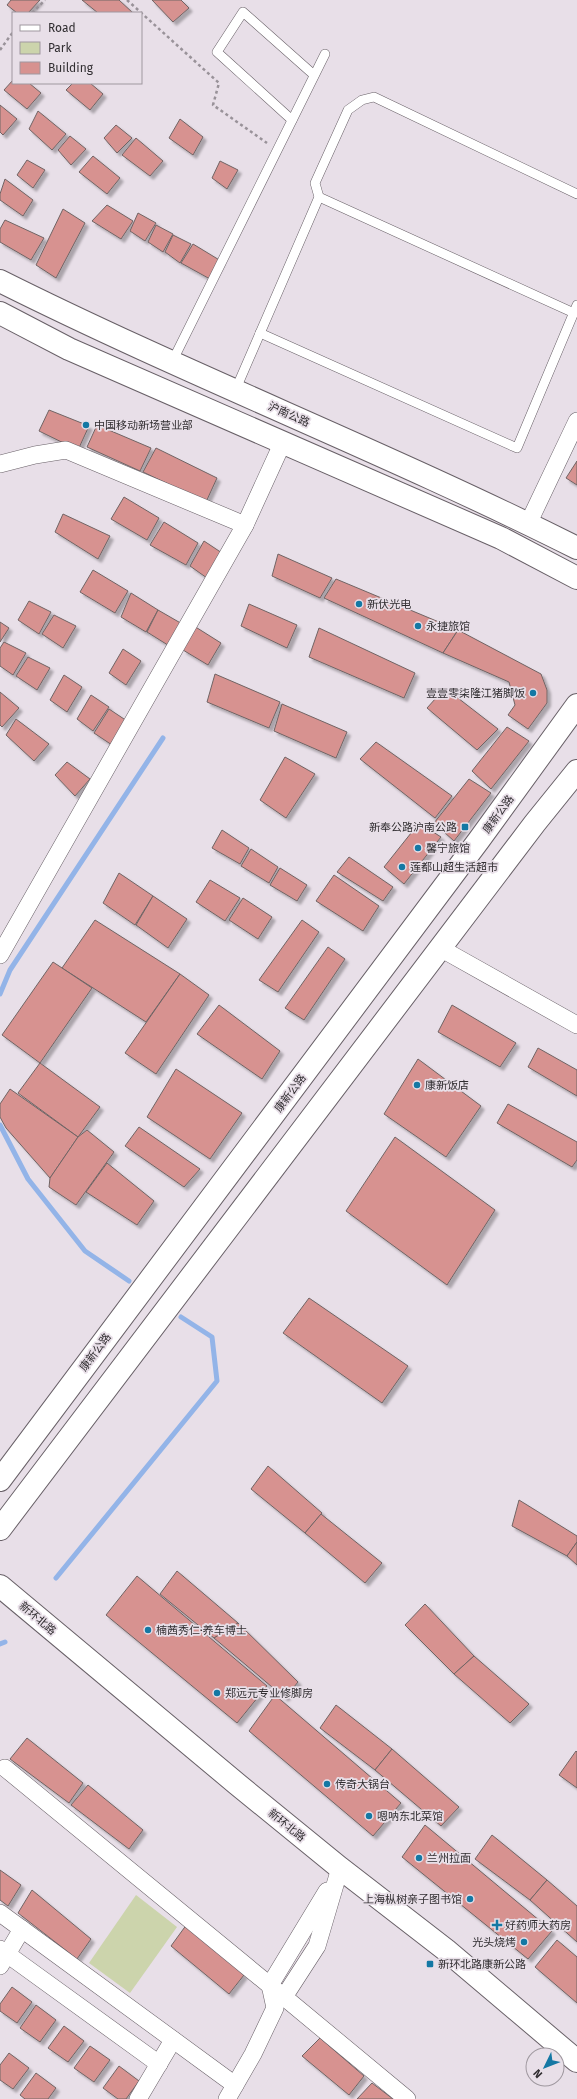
<svg xmlns="http://www.w3.org/2000/svg" width="577" height="2099" font-family="'Fira Sans','Noto Sans SC',sans-serif">
<defs>
<filter id="shadow"><feDropShadow dx="3.5" dy="3.5" stdDeviation="1" flood-color="#0004"/></filter>
</defs>
<rect width="100%" height="100%" fill="#e8dfe8"/>
<path fill="#ccd4ac" d="M136,1895L177,1927L130,1993L89,1963Z"/>
<g fill="none" stroke-linecap="round" stroke-linejoin="round">
<g stroke="#93b4e8" stroke-width="5">
<path d="M0,994L10,970L163,738"/>
<path d="M0,1125L28,1179L85,1251L129,1281"/>
<path d="M56,1578L217,1381L212,1337L181,1317"/>
<path d="M0,1644L5,1642"/>
</g>
</g>
<g fill="#d79290" stroke="#706464" filter="url(#shadow)">
<path d="M11,0H40L28,13H17L7,5Z"/>
<path d="M82,0H119L133,13H98Z"/>
<path d="M152,0H181L189,8L173,22Z"/>
<path d="M13,80V83H29L41,93L27,109L4,90Z"/>
<path d="M73,83H90L103,94L90,110L66,90Z"/>
<path d="M0,105L17,119L3,135L0,132Z"/>
<path d="M38,111L66,134L52,150L29,129Z"/>
<path d="M180,119L203,137L193,155L169,138Z"/>
<path d="M116,125L132,138L117,153L104,138Z"/>
<path d="M70,136L86,149L71,165L58,150Z"/>
<path d="M136,138L163,161L150,176L122,155Z"/>
<path d="M93,156L120,178L107,194L79,172Z"/>
<path d="M27,160L45,170L33,188L17,175Z"/>
<path d="M220,161L238,170L227,189L212,178Z"/>
<path d="M5,179L33,200L23,216L0,200V194Z"/>
<path d="M107,205L133,221L121,239L92,221Z"/>
<path d="M63,209L85,223L56,278L36,265Z"/>
<path d="M138,213L156,223L145,241L130,231Z"/>
<path d="M5,220L44,238L31,260L0,242V229Z"/>
<path d="M156,225L173,234L163,252L148,242Z"/>
<path d="M173,235L191,244L180,263L165,252Z"/>
<path d="M193,244L221,261L210,279L181,263Z"/>
<path d="M49,410L89,426L78,450L39,431Z"/>
<path d="M97,425L151,448L140,471L87,447Z"/>
<path d="M156,448L217,478L206,502L143,472Z"/>
<path d="M577,461V485L566,478Z"/>
<path d="M124,497L159,518L147,540L111,519Z"/>
<path d="M63,514L110,536L98,559L55,532Z"/>
<path d="M164,522L198,543L186,565L150,545Z"/>
<path d="M204,541L222,553L207,578L190,566Z"/>
<path d="M278,554L332,578L320,598L272,576Z"/>
<path d="M93,570L128,591L115,613L80,592Z"/>
<path d="M336,579L458,630L443,653L324,598Z"/>
<path d="M131,593L158,610L146,632L121,617Z"/>
<path d="M29,601L51,612L39,634L18,620Z"/>
<path d="M249,604L297,625L287,648L241,626Z"/>
<path d="M158,610L184,625L171,647L147,632Z"/>
<path d="M54,615L76,626L63,648L42,634Z"/>
<path d="M0,622L9,628L0,642Z"/>
<path d="M194,626L221,643L208,665L183,650Z"/>
<path d="M319,628L415,673L404,698L309,657Z"/>
<path d="M458,630L541,674L547,690V703L528,729L508,715L515,705L509,682L443,653Z"/>
<path d="M4,642L26,653L13,675L0,666V648Z"/>
<path d="M123,649L141,661L126,685L109,673Z"/>
<path d="M28,657L50,668L37,690L16,676Z"/>
<path d="M215,674L280,702L269,728L207,702Z"/>
<path d="M64,675L82,687L67,712L50,700Z"/>
<path d="M445,688L498,729L477,750L427,708Z"/>
<path d="M0,692L19,708L2,727L0,725Z"/>
<path d="M91,695L109,707L93,731L77,719Z"/>
<path d="M282,704L347,732L336,758L274,731Z"/>
<path d="M109,709L127,721L112,745L94,733Z"/>
<path d="M16,719L49,744L34,761L6,735Z"/>
<path d="M507,727L529,741L491,789L472,771Z"/>
<path d="M376,742L452,796L435,818L360,759Z"/>
<path d="M285,757L315,774L286,818L260,800Z"/>
<path d="M67,762L90,779L75,796L55,775Z"/>
<path d="M469,779L491,793L454,841L434,823Z"/>
<path d="M419,823L441,837L404,884L384,867Z"/>
<path d="M222,830L249,848L240,864L212,848Z"/>
<path d="M251,849L278,867L269,883L241,866Z"/>
<path d="M349,857L393,887L383,901L337,872Z"/>
<path d="M280,868L307,885L297,901L270,885Z"/>
<path d="M119,873L153,896L135,925L103,903Z"/>
<path d="M334,875L379,906L363,931L316,901Z"/>
<path d="M210,880L240,898L225,921L196,902Z"/>
<path d="M153,896L187,919L168,948L136,925Z"/>
<path d="M243,898L272,917L258,939L229,920Z"/>
<path d="M95,920L180,974L146,1022L62,968Z"/>
<path d="M302,920L319,932L278,992L259,980Z"/>
<path d="M328,947L345,959L304,1020L285,1008Z"/>
<path d="M53,962L92,988L40,1063L2,1035Z"/>
<path d="M180,974L209,995L156,1074L125,1053Z"/>
<path d="M219,1005L280,1051L262,1079L197,1034Z"/>
<path d="M452,1005L516,1043L500,1067L438,1032Z"/>
<path d="M538,1048L577,1070V1096L528,1067Z"/>
<path d="M418,1059L481,1106L446,1157L384,1114Z"/>
<path d="M40,1063L100,1107L78,1137L18,1093Z"/>
<path d="M176,1069L242,1113L210,1159L147,1117Z"/>
<path d="M10,1089L78,1137L50,1178L6,1128L0,1117V1104Z"/>
<path d="M508,1104L577,1142V1160L572,1167L497,1123Z"/>
<path d="M139,1127L200,1169L184,1187L125,1146Z"/>
<path d="M87,1130L114,1152L76,1205L49,1187L50,1178L78,1137Z"/>
<path d="M395,1137L495,1210L447,1285L346,1211Z"/>
<path d="M107,1163L154,1201L137,1225L86,1192Z"/>
<path d="M309,1298L408,1366L382,1403L283,1333Z"/>
<path d="M268,1466L322,1513L305,1533L251,1489Z"/>
<path d="M519,1500L577,1536V1542L567,1556L512,1526Z"/>
<path d="M321,1514L382,1563L365,1583L305,1533Z"/>
<path d="M577,1542V1565L567,1556Z"/>
<path d="M177,1571L238,1623L214,1638L160,1594Z"/>
<path d="M137,1576L267,1686L237,1723L106,1615Z"/>
<path d="M425,1604L474,1656L454,1674L405,1625Z"/>
<path d="M238,1623L298,1682L285,1698L214,1638Z"/>
<path d="M474,1656L529,1704L510,1723L454,1674Z"/>
<path d="M275,1695L401,1803L373,1836L249,1731Z"/>
<path d="M336,1705L392,1749L375,1770L320,1728Z"/>
<path d="M27,1738L83,1783L69,1803L10,1759Z"/>
<path d="M392,1749L459,1807L441,1826L375,1770Z"/>
<path d="M576,1751L577,1752V1788L559,1775Z"/>
<path d="M88,1785L143,1830L129,1849L71,1805Z"/>
<path d="M425,1825L552,1931L528,1959L402,1857Z"/>
<path d="M492,1835L547,1880L530,1900L475,1859Z"/>
<path d="M0,1870L21,1885L8,1906L0,1900Z"/>
<path d="M547,1880L577,1906V1942L530,1900Z"/>
<path d="M32,1890L91,1939L77,1959L18,1913Z"/>
<path d="M187,1924L244,1975L229,1994L171,1946Z"/>
<path d="M557,1940L577,1957V2003L535,1967Z"/>
<path d="M12,1987L32,2002L17,2023L0,2011V2004Z"/>
<path d="M36,2005L56,2020L40,2042L20,2028Z"/>
<path d="M64,2026L84,2041L68,2062L48,2048Z"/>
<path d="M320,2038L364,2076L349,2095L302,2056Z"/>
<path d="M90,2046L110,2060L94,2082L74,2068Z"/>
<path d="M9,2053L29,2068L13,2089L0,2080V2065Z"/>
<path d="M119,2066L139,2081L126,2099H118L103,2088Z"/>
<path d="M36,2073L56,2088L48,2099H25L20,2095Z"/>
<path d="M372,2083L393,2099H357Z"/>
</g>
<g fill="none" stroke-linecap="round" stroke-linejoin="round">
<defs>
<g id="lane">
<path d="M292,120L217,52L243,12L314,75"/>
<path d="M319,197L574,313"/>
<path d="M260,333L517,448L577,305"/>
<path d="M172,362L325,54"/>
<path d="M235,391L319,197L315,183L348,110L362,100L374,97L577,194"/>
</g>
<g id="street">
<path d="M0,464L35,455L66,450L245,525"/>
<path d="M528,524L577,421"/>
<path d="M440,948L577,1025"/>
<path d="M0,955L245,525L282,444"/>
<path d="M5,1768L284,1997"/>
<path d="M340,1868L317,1946L284,1997L407,2099"/>
<path d="M0,1913L235,2085"/>
<path d="M0,1949L159,2064"/>
<path d="M0,1966L22,1929"/>
<path d="M138,2099L173,2040"/>
<path d="M227,2099L253,2054L275,2008L270,1985L327,1891"/>
</g>
<g id="secondary">
<path d="M0,1480L479,840L577,705"/>
<path d="M0,1529L535,823L577,771"/>
<path d="M0,1586L237,1784L340,1868L446,1950L577,2061"/>
</g>
<g id="primary">
<path d="M0,281C190,376 388,453 577,548"/>
<path d="M0,313L69,349L501,538L577,578"/>
</g>
</defs>
<use href="#lane" stroke="#686067" stroke-width="10"/>
<use href="#street" stroke="#686067" stroke-width="18"/>
<use href="#secondary" stroke="#686067" stroke-width="24"/>
<use href="#primary" stroke="#686067" stroke-width="24"/>
<g stroke="#999299" stroke-width="2.5" stroke-dasharray="3 3" stroke-linecap="butt">
<path d="M127,0L219,83L213,105L267,143"/>
<path d="M32,13L45,0"/>
<path d="M0,50L13,32"/>
</g>
<use href="#lane" stroke="#fff" stroke-width="9"/>
<use href="#street" stroke="#fff" stroke-width="17"/>
<use href="#secondary" stroke="#fff" stroke-width="22"/>
<use href="#primary" stroke="#fff" stroke-width="22"/>
</g>
<g fill="#1478a4" stroke="#e8dfe8" stroke-width="1.5">
<circle cx="86" cy="425" r="4"/>
<circle cx="359" cy="604" r="4"/>
<circle cx="418" cy="626" r="4"/>
<circle cx="533" cy="693" r="4"/>
<rect x="461" y="823" width="8" height="8" rx="2"/>
<circle cx="418" cy="848" r="4"/>
<circle cx="402" cy="867" r="4"/>
<circle cx="417" cy="1085" r="4"/>
<circle cx="148" cy="1630" r="4"/>
<circle cx="217" cy="1693" r="4"/>
<circle cx="327" cy="1784" r="4"/>
<circle cx="369" cy="1816" r="4"/>
<circle cx="419" cy="1858" r="4"/>
<circle cx="470" cy="1899" r="4"/>
<path d="M495 1919h4v4h4v4h-4v4h-4v-4h-4v-4h4z"/>
<circle cx="524" cy="1942" r="4"/>
<rect x="426" y="1960" width="8" height="8" rx="2"/>
</g>
<g text-anchor="middle" stroke-width="3.5" stroke-linejoin="round" paint-order="stroke">
<g font-size="11" fill="#312e31" stroke="#e8dfe8">
<text transform="translate(289 414) rotate(24)" y="4">沪南公路</text>
<text transform="translate(498 814) rotate(-54)" y="4">康新公路</text>
<text transform="translate(290 1093) rotate(-53)" y="4">康新公路</text>
<text transform="translate(95 1352) rotate(-53)" y="4">康新公路</text>
<text transform="translate(38 1618) rotate(40)" y="4">新环北路</text>
<text transform="translate(287 1825) rotate(39)" y="4">新环北路</text>
</g>
<g font-size="11" fill="#312e31" stroke="#e8dfe8" text-anchor="start">
<text x="94" y="429">中国移动新场营业部</text>
<text x="367" y="608">新伏光电</text>
<text x="426" y="630">永捷旅馆</text>
<text x="525" y="697" text-anchor="end">壹壹零柒隆江猪脚饭</text>
<text x="457" y="831" text-anchor="end">新奉公路沪南公路</text>
<text x="426" y="852">馨宁旅馆</text>
<text x="410" y="871">莲都山超生活超市</text>
<text x="425" y="1089">康新饭店</text>
<text x="156" y="1634">楠茜秀仁·养车博士</text>
<text x="225" y="1697">郑远元专业修脚房</text>
<text x="335" y="1788">传奇大锅台</text>
<text x="377" y="1820">嗯呐东北菜馆</text>
<text x="427" y="1862">兰州拉面</text>
<text x="462" y="1903" text-anchor="end">上海枞树亲子图书馆</text>
<text x="505" y="1929">好药师大药房</text>
<text x="516" y="1946" text-anchor="end">光头烧烤</text>
<text x="438" y="1968">新环北路康新公路</text>
</g>
</g>
<rect x="12" y="12" width="130" height="72" fill="#e8dfe8" stroke="#9f989f"/>
<rect x="20" y="25" width="20" height="6" fill="#ffffff" stroke="#9f989f"/>
<text x="48" y="32" font-size="12" fill="#312e31">Road</text>
<rect x="20" y="42" width="20" height="12" fill="#ccd4ac" stroke="#9f989f"/>
<text x="48" y="52" font-size="12" fill="#312e31">Park</text>
<rect x="20" y="62" width="20" height="12" fill="#d79290" stroke="#9f989f"/>
<text x="48" y="72" font-size="12" fill="#312e31">Building</text>
<g transform="translate(545 2067) rotate(227)"><circle r="19" fill="#e8dfe8" stroke="#9f989f"/>
<path d="M0-3L7 15L0 10L-7 15Z" fill="#1478a4"/>
<text y="-6" font-size="11" font-weight="bold" text-anchor="middle" fill="#312e31">N</text>
</g>
</svg>
